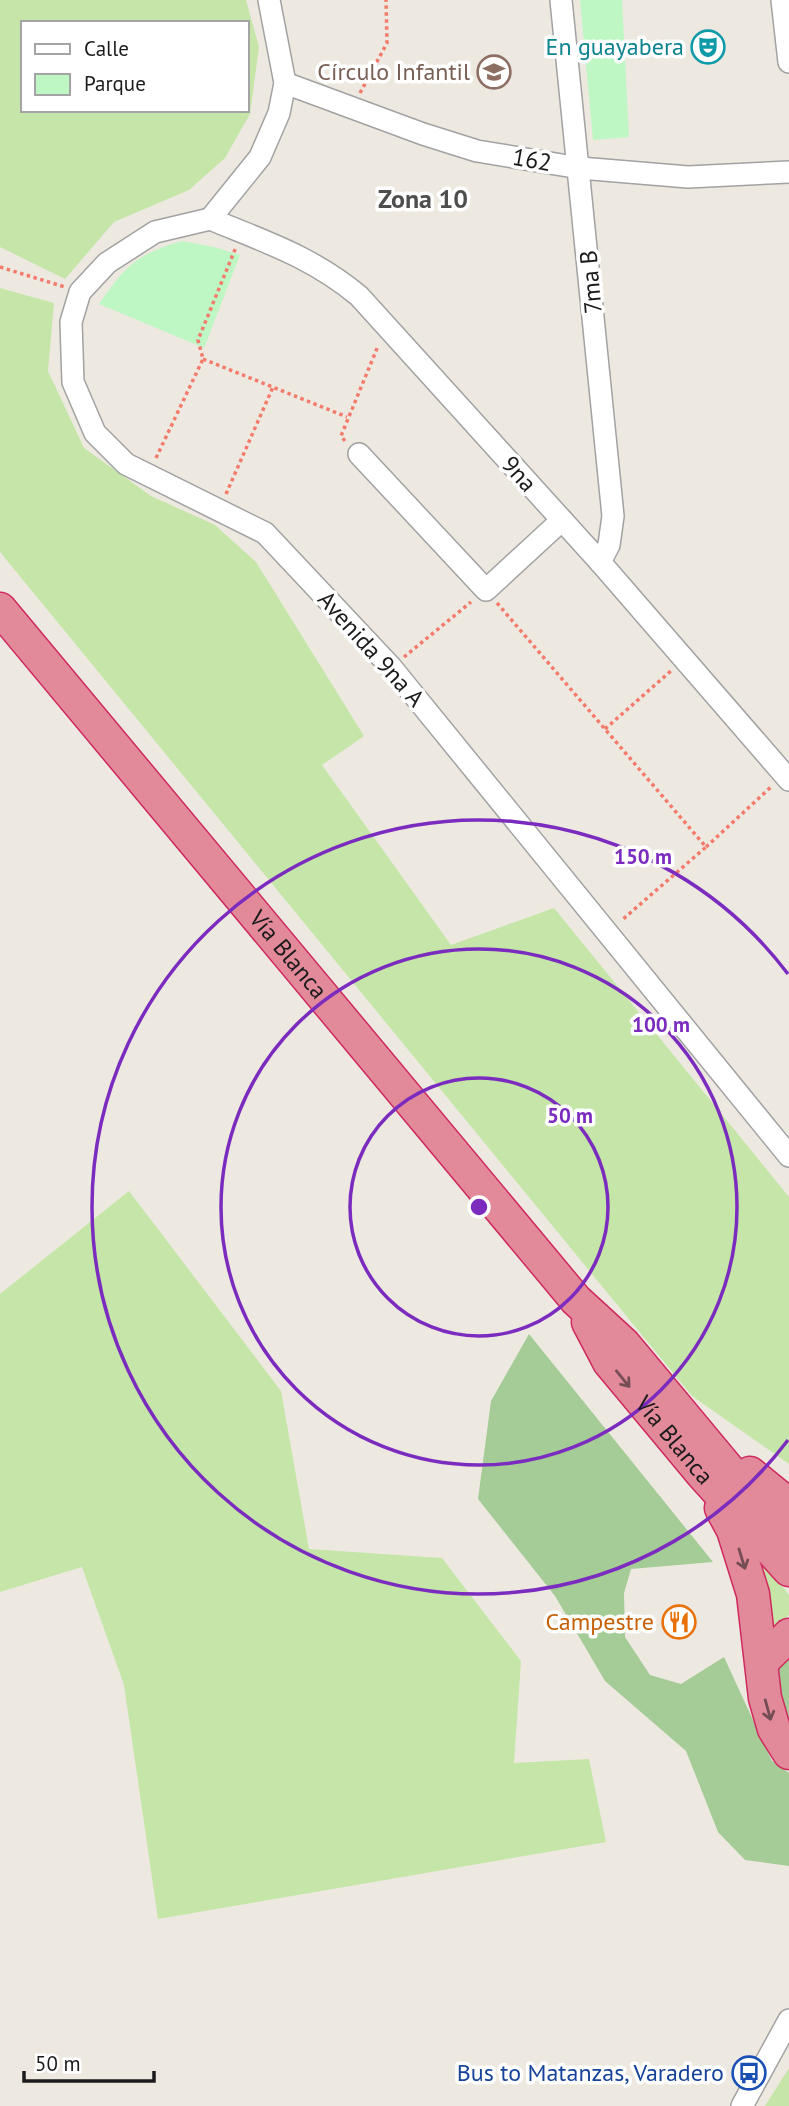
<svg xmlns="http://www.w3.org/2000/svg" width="789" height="2106" font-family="'PT Sans',sans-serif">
<rect width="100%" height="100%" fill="#ede9e1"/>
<g fill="#c5e6a8" fill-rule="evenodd">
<path d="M0,0H246L259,47L250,114L225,158L189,190L114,222L65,279L0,247ZM23,23H247V110H23Z"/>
<path d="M0,288L54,303L48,371L84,448L151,496L215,525L256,562L364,736L322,765L451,945L554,908L789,1197V1464L692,1396L0,552Z"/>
<path d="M129,1191L281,1391L309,1549L442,1558L521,1661L514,1763L589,1759L606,1842L158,1919L124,1685L82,1567L0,1592V1294Z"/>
<path d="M756,1551L789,1595V1615L773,1630Z"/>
<path d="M789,2068V2106H765Z"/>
</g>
<g fill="#a5cb97">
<path d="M529,1334L713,1562L631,1569L624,1593L625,1637L650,1675L681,1684L724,1657L772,1761L789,1773V1866L745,1860L718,1832L686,1751L605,1681L555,1596L478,1499L491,1401Z"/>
<path d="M789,1652V1725C780,1698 766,1676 789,1652Z"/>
</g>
<g fill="#bef7c3">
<path d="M580,0H622L629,137L593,140Z"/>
<path d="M182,241L214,247L240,255L204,348L99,304C125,266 137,254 182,241Z"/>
</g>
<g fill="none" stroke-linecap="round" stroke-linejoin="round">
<defs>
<g id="minor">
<path d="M561,0L613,516L609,545L600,562"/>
<path d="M782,0L789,62"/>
<path d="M285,83L423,134L477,151L580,168L688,177L789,172"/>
<path d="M210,219L155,232L107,263L80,292L71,322L73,382L95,433L126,464L265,533L391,667L789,1156"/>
<path d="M210,219C266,242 312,257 359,296L600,562L789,780"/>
<path d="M210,219L260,157L279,113L285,83L269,0"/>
<path d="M359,454L486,590L562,520"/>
<path d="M742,2106L789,2020"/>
</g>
<g id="highway">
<path id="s1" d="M0,609L576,1300L624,1344L789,1542"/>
<path id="s2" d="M588,1322L609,1362L703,1475L789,1570"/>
<path d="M750,1473L789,1505"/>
<path d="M721,1508L733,1530L753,1594L765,1698L774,1729L789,1753"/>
<path d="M762,1662L789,1635"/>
</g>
</defs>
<use href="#minor" stroke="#a2a2a2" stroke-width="24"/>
<use href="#highway" stroke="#cf2a60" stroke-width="35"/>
<g stroke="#f47b6b" stroke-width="3.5" stroke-dasharray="3.5 3.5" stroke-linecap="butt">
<path d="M360,93L387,43L386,0"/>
<path d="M0,267L65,287"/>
<path d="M203,359L347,417"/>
<path d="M345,441L341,436L378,346"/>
<path d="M156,458L203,359L198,340L236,247"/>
<path d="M226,494L273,387"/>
<path d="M497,603L706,847L622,920"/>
<path d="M404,657L471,602"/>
<path d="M605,729L672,670"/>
<path d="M706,847L771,787"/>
</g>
<use href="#minor" stroke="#fff" stroke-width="21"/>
<use href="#highway" stroke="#e28a99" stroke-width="32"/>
</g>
<defs><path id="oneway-shaft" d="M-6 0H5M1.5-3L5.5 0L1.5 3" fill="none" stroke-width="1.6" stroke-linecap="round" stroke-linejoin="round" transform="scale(1.75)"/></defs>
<g stroke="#754d54">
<use href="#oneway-shaft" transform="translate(623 1379) rotate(51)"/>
<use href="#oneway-shaft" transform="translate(742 1559) rotate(73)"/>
<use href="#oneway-shaft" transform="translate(768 1710) rotate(75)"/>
</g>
<g fill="none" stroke="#7b2cbf" stroke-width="3.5">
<circle cx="479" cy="1207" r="129"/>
<circle cx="479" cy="1207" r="258"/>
<path d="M788 1440A387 387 0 1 1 788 974"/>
</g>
<defs>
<symbol id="theatre-ring" viewBox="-11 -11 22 22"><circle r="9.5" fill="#fff" stroke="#0f9aa8" stroke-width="1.5"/><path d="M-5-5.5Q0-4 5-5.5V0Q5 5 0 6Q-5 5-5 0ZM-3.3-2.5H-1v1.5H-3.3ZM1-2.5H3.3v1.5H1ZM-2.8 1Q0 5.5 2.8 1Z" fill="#0f9aa8"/></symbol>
<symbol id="school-ring" viewBox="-11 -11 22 22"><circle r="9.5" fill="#fff" stroke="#8d6e63" stroke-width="1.5"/><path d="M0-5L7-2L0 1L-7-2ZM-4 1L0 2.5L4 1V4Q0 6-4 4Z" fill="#8d6e63"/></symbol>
<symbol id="restaurant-ring" viewBox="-11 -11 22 22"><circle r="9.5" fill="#fff" stroke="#e8710a" stroke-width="1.5"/><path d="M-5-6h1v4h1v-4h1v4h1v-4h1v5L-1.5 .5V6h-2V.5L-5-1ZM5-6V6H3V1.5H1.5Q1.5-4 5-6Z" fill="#e8710a"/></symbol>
<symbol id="bus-ring" viewBox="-11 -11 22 22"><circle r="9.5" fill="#fff" stroke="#1a4fb4" stroke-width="1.5"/><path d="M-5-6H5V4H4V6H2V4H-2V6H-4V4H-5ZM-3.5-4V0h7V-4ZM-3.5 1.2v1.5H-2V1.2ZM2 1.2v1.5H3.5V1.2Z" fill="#1a4fb4"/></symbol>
</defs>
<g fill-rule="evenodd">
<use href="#theatre-ring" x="689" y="28" width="38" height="38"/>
<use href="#school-ring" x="475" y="53" width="38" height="38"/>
<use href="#restaurant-ring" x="660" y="1603" width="38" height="38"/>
<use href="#bus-ring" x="730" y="2054" width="38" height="38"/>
</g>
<g text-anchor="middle" stroke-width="7" stroke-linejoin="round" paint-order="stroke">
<g font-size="24" fill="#0d838f" stroke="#fff" text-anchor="end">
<text x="684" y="55">En guayabera</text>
</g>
<g font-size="24" fill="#785e54" stroke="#fff" text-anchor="end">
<text x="470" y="80">Círculo Infantil</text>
</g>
<g font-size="24" fill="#1b1b1b" stroke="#fff">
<text transform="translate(532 160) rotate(10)" y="8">162</text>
<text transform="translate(591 282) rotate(-95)" y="8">7ma B</text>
<text transform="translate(519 474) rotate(48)" y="8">9na</text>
<text transform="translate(371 649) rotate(48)" y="8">Avenida 9na A</text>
<text dy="8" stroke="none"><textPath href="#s1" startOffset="450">Vía Blanca</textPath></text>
<text dy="8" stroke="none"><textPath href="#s2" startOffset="147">Vía Blanca</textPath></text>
</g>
<g font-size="24" fill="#c56008" stroke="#fff" text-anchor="end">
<text x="654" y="1630">Campestre</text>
</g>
<g font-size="24" fill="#164399" stroke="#fff" text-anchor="end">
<text x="724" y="2081">Bus to Matanzas, Varadero</text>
</g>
<g font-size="26" font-weight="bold" fill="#4e4e4e" stroke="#fff">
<text x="423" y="208">Zona 10</text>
</g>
</g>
<circle cx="479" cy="1207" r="10" fill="#7b2cbf" stroke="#fff" stroke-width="3.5"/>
<g font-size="21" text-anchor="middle" font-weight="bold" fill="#7b2cbf" stroke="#fff" stroke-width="7" stroke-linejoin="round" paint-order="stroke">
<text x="643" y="864">150 m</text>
<text x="661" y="1032">100 m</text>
<text x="570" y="1123">50 m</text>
</g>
<rect x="21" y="21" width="228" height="91" fill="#ffffff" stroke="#a4a4a4" stroke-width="2"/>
<rect x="35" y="44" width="35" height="10" fill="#ffffff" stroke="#a4a4a4" stroke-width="2"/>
<text x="84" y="56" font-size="21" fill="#1b1b1b">Calle</text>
<rect x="35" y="74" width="35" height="21" fill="#bef7c3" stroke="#a4a4a4" stroke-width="2"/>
<text x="84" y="91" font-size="21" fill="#1b1b1b">Parque</text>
<path d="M24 2071v10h130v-10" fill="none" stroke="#1b1b1b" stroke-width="3.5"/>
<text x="35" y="2071" font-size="21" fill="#1b1b1b" stroke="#ffffff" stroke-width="5" paint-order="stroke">50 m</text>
</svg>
